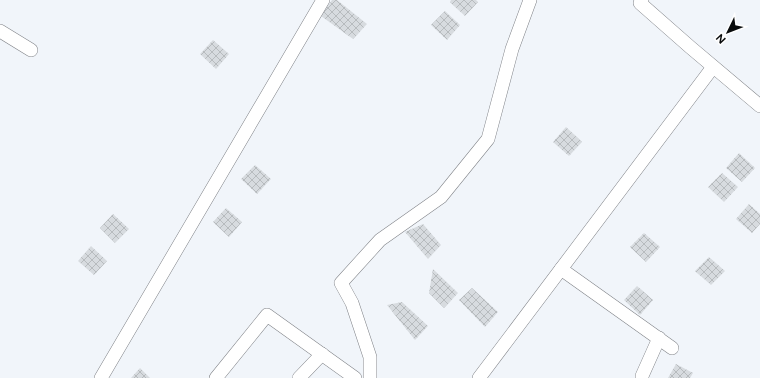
<svg xmlns="http://www.w3.org/2000/svg" width="760" height="378" font-family="Figtree,sans-serif">
<defs>
<pattern id="building-cross-hatch" width="8" height="8" patternUnits="userSpaceOnUse"><rect width="8" height="8" fill="#d7dbdf"/><path d="M0 0l8 8M0 8l8-8" fill="none" stroke="#b7bbbe"/></pattern>
</defs>
<rect width="100%" height="100%" fill="#f1f5fa"/>
<g fill="url(#building-cross-hatch)">
<path d="M332,0H337L367,24L353,39L321,16Z"/>
<path d="M451,0H476L478,2L465,16L450,2Z"/>
<path d="M445,11L460,25L447,40L431,25Z"/>
<path d="M213,40L229,54L216,69L200,54Z"/>
<path d="M566,127L582,142L569,156L553,142Z"/>
<path d="M739,153L755,168L742,182L726,168Z"/>
<path d="M255,165L271,179L257,194L241,179Z"/>
<path d="M722,173L738,187L724,202L708,187Z"/>
<path d="M749,204L760,214V224L752,233L736,219Z"/>
<path d="M226,208L242,222L229,237L213,222Z"/>
<path d="M113,214L129,229L115,243L100,228Z"/>
<path d="M423,224L441,245L428,259L405,232Z"/>
<path d="M644,233L660,247L646,262L630,247Z"/>
<path d="M91,246L107,261L94,275L78,261Z"/>
<path d="M709,257L725,271L711,285L695,271Z"/>
<path d="M433,269L458,293L444,308L429,293Z"/>
<path d="M637,286L653,300L640,315L624,300Z"/>
<path d="M472,288L498,312L485,327L459,300Z"/>
<path d="M402,302L428,326L415,340L387,305Z"/>
<path d="M676,364L693,373L690,378H668Z"/>
<path d="M140,368L150,378H131Z"/>
</g>
<g fill="none" stroke-linecap="round" stroke-linejoin="round">
<defs>
<g id="minor">
<path d="M642,0L640,3L690,47L760,106"/>
<path d="M0,31L31,50"/>
<path d="M561,269L672,348"/>
<path d="M101,378L323,0"/>
<path d="M216,378L267,315L355,378"/>
<path d="M299,378L322,354"/>
<path d="M370,378V357L352,303L341,283L380,240L441,197L488,139L512,49L530,0"/>
<path d="M479,378L713,67"/>
<path d="M642,378V376L659,338"/>
</g>
</defs>
<use href="#minor" stroke="#808388" stroke-width="14"/>
<use href="#minor" stroke="#fff" stroke-width="13"/>
</g>
<g transform="translate(728 32) rotate(227)" stroke="#ffffff" stroke-width="3" paint-order="stroke">
<path d="M0-3L7 15L0 10L-7 15Z" fill="#0a0c0d"/>
<text y="-6" font-size="11" font-weight="bold" text-anchor="middle" fill="#0a0c0d">N</text>
</g>
</svg>
